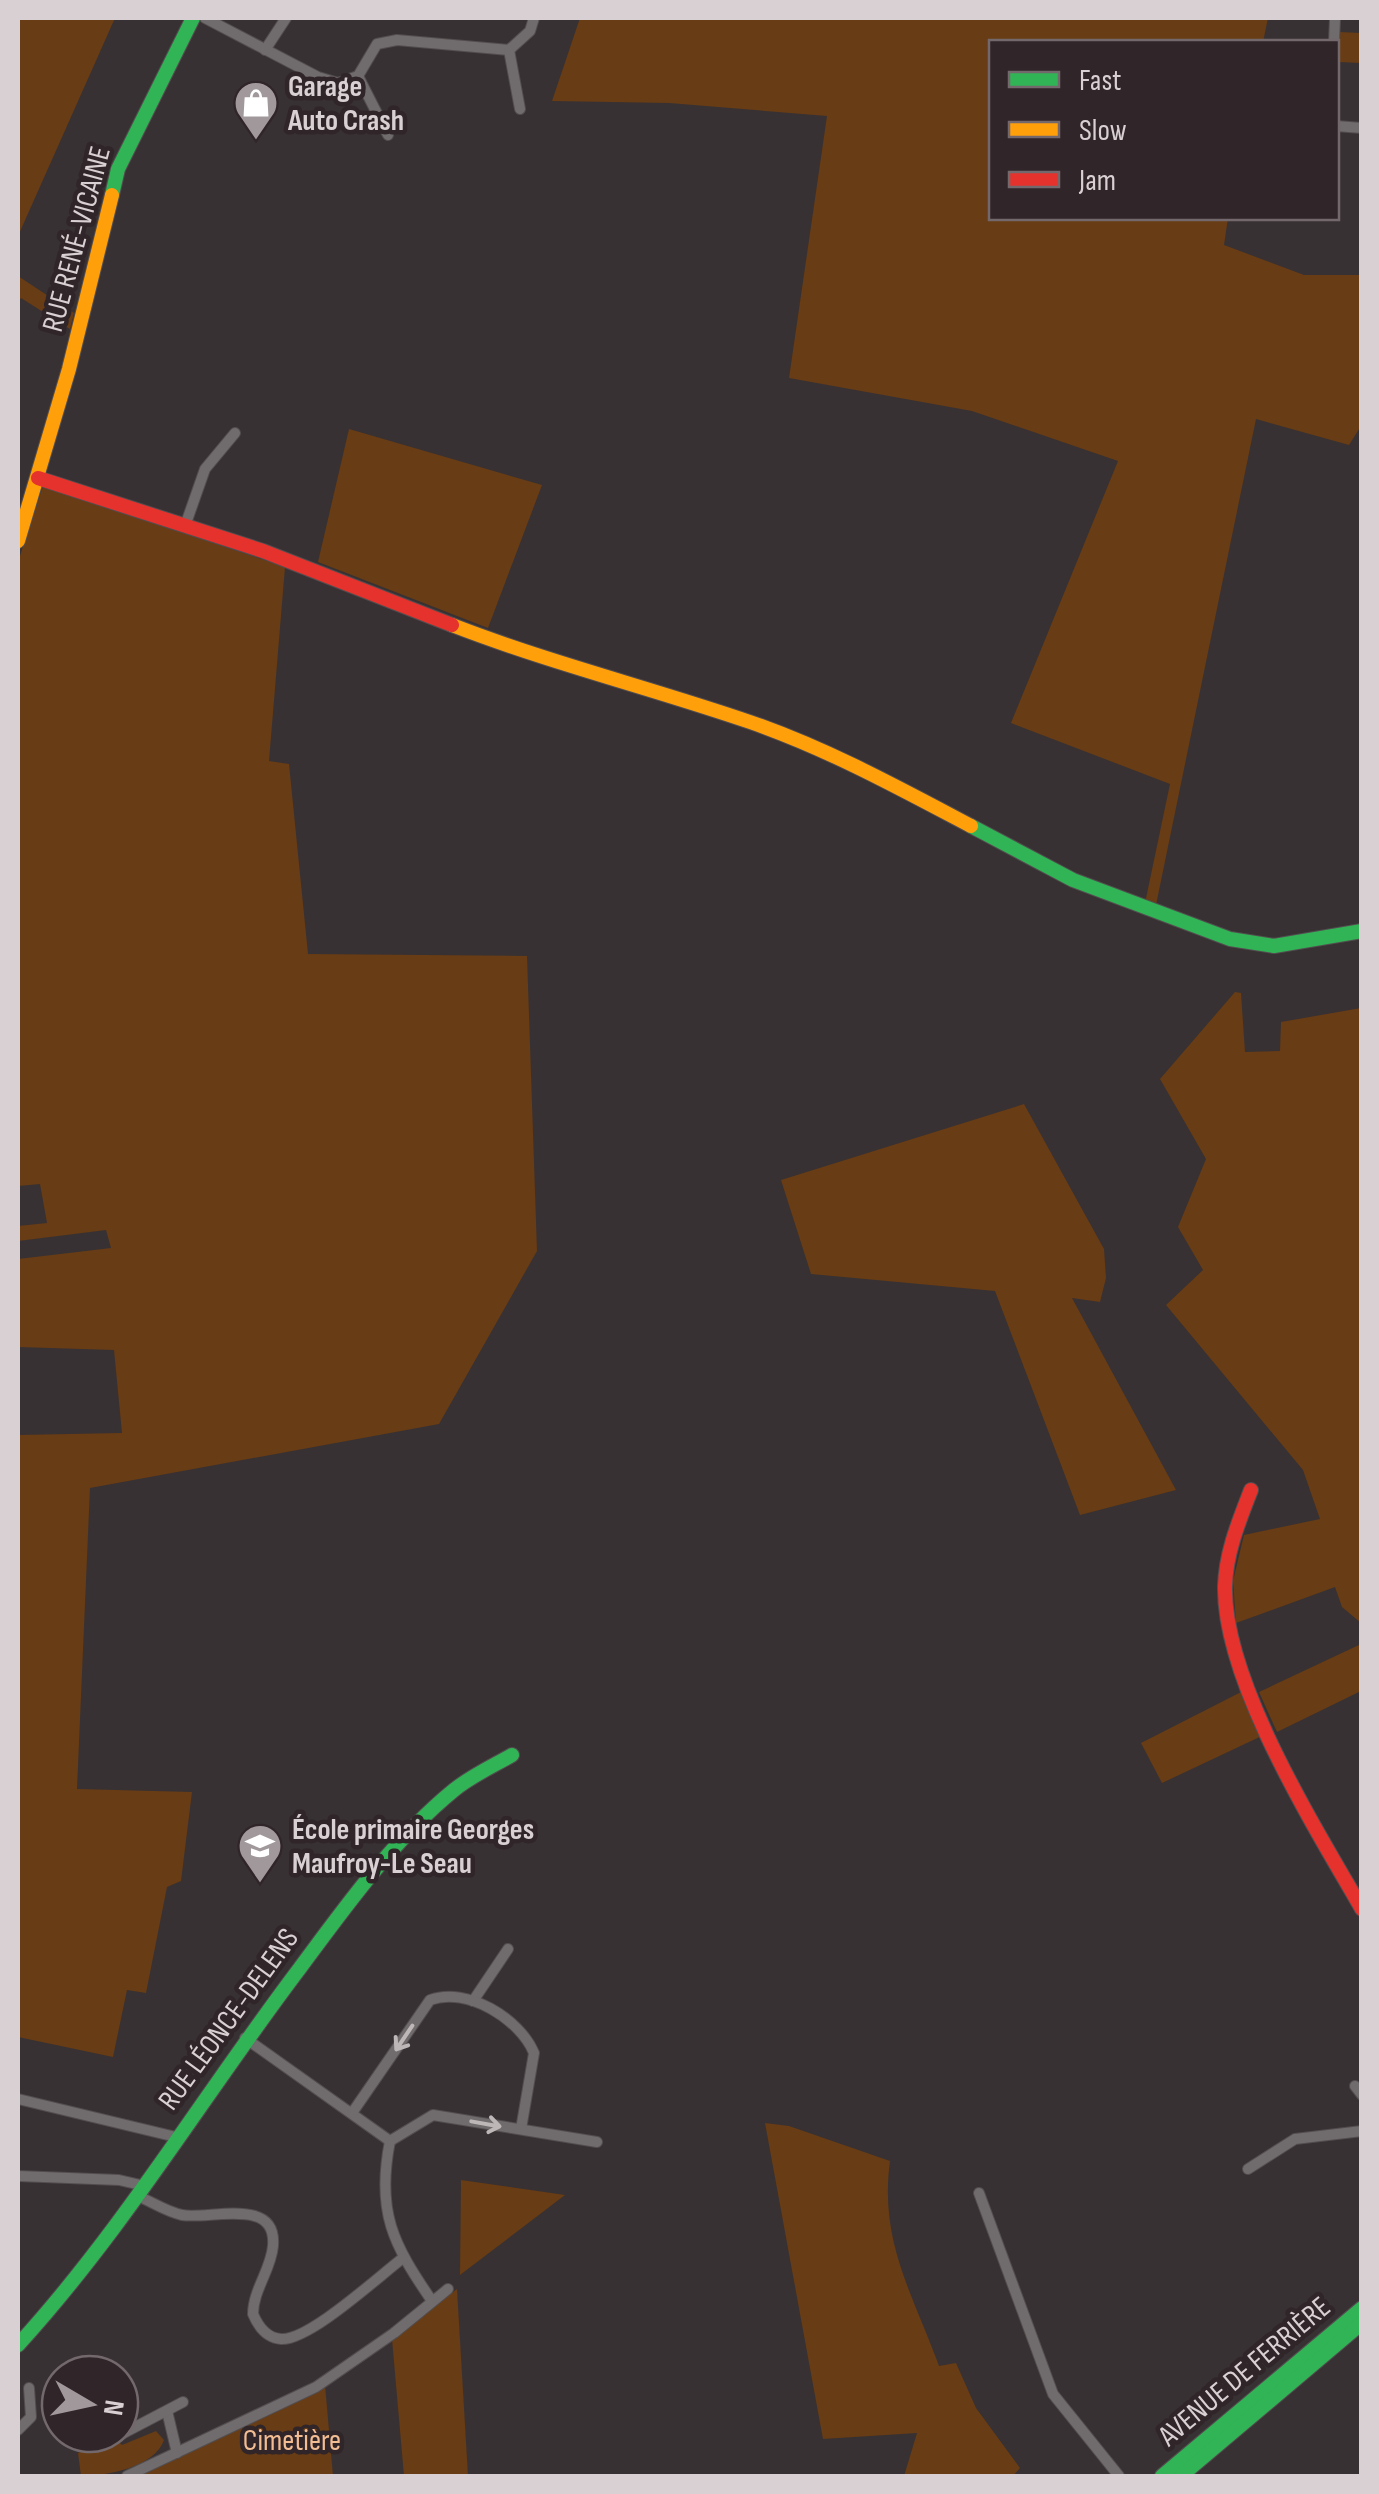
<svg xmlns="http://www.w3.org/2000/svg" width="1379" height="2494" font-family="'Sofia Sans Condensed',sans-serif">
<rect width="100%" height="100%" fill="#373133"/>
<g fill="#683c14">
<path d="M18,18H115L18,236Z"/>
<path d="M580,18H1268L1263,42H992V218H1228L1224,245L1304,275H1361V426L1349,445L1256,419L1156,905L1145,903L1170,784L1011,723L1118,461L972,411L789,378L827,116L669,103L552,101Z"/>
<path d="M1340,32L1361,33V63L1339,62Z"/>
<path d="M18,276L74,313L70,329L21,298L18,302Z"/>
<path d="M349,429L542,485L488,628L318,562Z"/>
<path d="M43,486L285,567L269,761L289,764L308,954L527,956L537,1251L439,1424L90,1488L77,1789L192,1792L181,1881L167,1887L146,1993L127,1990L113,2057L18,2037V1435L122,1433L114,1350L18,1347V1259L111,1248L106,1230L18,1241V1226L47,1223L40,1184L18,1186V562Z"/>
<path d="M1235,992L1241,993L1245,1052L1280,1051L1281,1022L1361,1008V1623L1342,1607L1335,1587L1236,1623L1233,1581L1244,1535L1320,1519L1303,1470L1166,1305L1203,1270L1178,1227L1206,1159L1160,1079Z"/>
<path d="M1024,1104L1104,1249L1106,1278L1100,1302L1072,1298L1176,1490L1080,1515L995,1291L811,1274L781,1180Z"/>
<path d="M1361,1644V1691L1277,1732L1259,1692Z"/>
<path d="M1245,1690L1266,1734L1162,1783L1141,1743Z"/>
<path d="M765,2123L789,2126L890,2161C879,2242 913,2294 939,2366L956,2363L976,2408L1020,2468L1013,2476H904L917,2433L823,2439Z"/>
<path d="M461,2180L565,2195L460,2275Z"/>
<path d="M457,2289L468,2476H404L392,2339Z"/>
<path d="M325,2385L333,2476H131Z"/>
<path d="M156,2431L164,2440C155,2467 107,2476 81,2476L78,2453L114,2437L122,2445Z"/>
</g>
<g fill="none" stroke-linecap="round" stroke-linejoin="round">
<defs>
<g id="street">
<path d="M205,18L318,77L338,83L358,76L377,44L397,40L509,50L530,31L534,18"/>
<path d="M1334,42L1335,18"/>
<path d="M265,50L286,18"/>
<path d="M509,50L520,109"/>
<path d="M358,76L388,135"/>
<path d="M1336,126L1362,128"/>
<path d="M185,526L205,469L235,433"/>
<path d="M473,2001L508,1949"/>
<path d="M245,2038L390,2141"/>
<path d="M1355,2086L1362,2095"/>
<path d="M18,2099L176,2137"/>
<path d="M352,2113L430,2000C467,1986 520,2019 534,2053L521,2129"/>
<path d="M390,2141L433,2115L597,2142"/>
<path d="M390,2141C376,2212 393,2244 432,2301"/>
<path d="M1248,2169L1295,2139L1362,2131"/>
<path d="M18,2176L119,2180L145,2186"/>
<path d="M979,2193L1053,2394L1119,2476"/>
<path d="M138,2196C152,2202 167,2212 182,2215C209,2220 277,2196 273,2246C271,2270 253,2290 253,2314C258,2326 266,2338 281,2339C309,2341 379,2276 403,2258"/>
<path d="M167,2411L177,2453"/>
<path d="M18,2430L31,2417L29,2388"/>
<path d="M118,2436L183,2402"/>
<path d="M127,2476L316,2387L394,2333L448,2289"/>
</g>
<g id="fast">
<path d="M112,195L118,169L193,18"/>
<path d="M971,826L1073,880L1230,939L1274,946L1362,931"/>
<path d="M18,2345C124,2229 205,2093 300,1968C345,1907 394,1839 454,1790C471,1776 493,1766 512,1755"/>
<path d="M1162,2476L1362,2308"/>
<path d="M1181,2476L1362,2323"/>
</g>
<g id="slow">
<path d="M18,541L69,369L112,195"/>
<path d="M452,625C550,663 651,688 750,722C828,749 899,788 971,826"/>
</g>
<g id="jam">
<path d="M38,478L263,551L452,625"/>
<path d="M1251,1490C1239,1521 1226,1552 1225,1586C1223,1681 1315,1827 1362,1909"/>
</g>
</defs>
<use href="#street" stroke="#534d4f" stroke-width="12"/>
<use href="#fast" stroke="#534d4f" stroke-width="16"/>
<use href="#slow" stroke="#534d4f" stroke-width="16"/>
<use href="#jam" stroke="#534d4f" stroke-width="16"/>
<use href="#street" stroke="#706b6c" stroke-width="10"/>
<use href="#fast" stroke="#30b455" stroke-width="14"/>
<use href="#slow" stroke="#ff9f0a" stroke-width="14"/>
<use href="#jam" stroke="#e5322d" stroke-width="14"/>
</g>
<defs><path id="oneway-shaft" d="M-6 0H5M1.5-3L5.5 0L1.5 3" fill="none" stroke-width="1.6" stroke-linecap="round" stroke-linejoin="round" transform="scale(2.5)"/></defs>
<g stroke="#beb7b8">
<use href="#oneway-shaft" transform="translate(404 2038) rotate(124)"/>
<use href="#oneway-shaft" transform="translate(486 2124) rotate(10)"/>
</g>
<defs>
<symbol id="shop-pin" viewBox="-11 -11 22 30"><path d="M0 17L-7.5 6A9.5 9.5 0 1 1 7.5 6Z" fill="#a0989a" stroke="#302528"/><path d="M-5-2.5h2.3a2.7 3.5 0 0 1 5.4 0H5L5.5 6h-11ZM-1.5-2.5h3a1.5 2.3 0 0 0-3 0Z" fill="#fff"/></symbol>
<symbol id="school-pin" viewBox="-11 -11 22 30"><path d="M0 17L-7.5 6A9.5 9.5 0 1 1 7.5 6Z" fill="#a0989a" stroke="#302528"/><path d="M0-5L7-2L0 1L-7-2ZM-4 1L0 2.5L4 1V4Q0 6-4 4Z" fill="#fff"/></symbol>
</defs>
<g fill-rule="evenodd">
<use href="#shop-pin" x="231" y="78" width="50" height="68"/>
<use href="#school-pin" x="235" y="1821" width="50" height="68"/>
</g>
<g text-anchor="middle" stroke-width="9" stroke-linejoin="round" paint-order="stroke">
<g font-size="30" font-weight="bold" fill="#d8d0d2" stroke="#302528" text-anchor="start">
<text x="288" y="96">Garage<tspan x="288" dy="34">Auto Crash</tspan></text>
<text x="292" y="1839">École primaire Georges<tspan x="292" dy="34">Maufroy-Le Seau</tspan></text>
</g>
<g font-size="30" fill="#d8d0d2" stroke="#302528">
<text transform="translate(76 239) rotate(-75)" y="10">RUE RENÉ-VICAINE</text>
<text transform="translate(228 2019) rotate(-54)" y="10">RUE LÉONCE-DELENS</text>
<text transform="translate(1244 2371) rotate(-40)" y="10">AVENUE DE FERRIÈRE</text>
</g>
<g font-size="30" fill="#f3bd94" stroke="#302528">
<text x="292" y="2450">Cimetière</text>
</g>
</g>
<rect width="1379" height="2494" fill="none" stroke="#d8d0d2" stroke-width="40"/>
<rect x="989" y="40" width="350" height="180" fill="#302528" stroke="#73696c" stroke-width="2.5"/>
<rect x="1009" y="72" width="50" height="15" fill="#30b455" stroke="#73696c" stroke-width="2.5"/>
<text x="1079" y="90" font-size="30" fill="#d8d0d2">Fast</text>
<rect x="1009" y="122" width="50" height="15" fill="#ff9f0a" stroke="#73696c" stroke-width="2.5"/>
<text x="1079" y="140" font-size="30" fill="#d8d0d2">Slow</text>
<rect x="1009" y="172" width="50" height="15" fill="#e5322d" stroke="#73696c" stroke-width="2.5"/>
<text x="1079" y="190" font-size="30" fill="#d8d0d2">Jam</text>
<g transform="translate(90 2404) rotate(99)"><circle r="48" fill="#302528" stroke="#73696c" stroke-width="2.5"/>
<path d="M0-8L18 38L0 25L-18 38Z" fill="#a0989a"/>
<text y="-15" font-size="28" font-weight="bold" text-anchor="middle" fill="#d8d0d2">N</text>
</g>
</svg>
